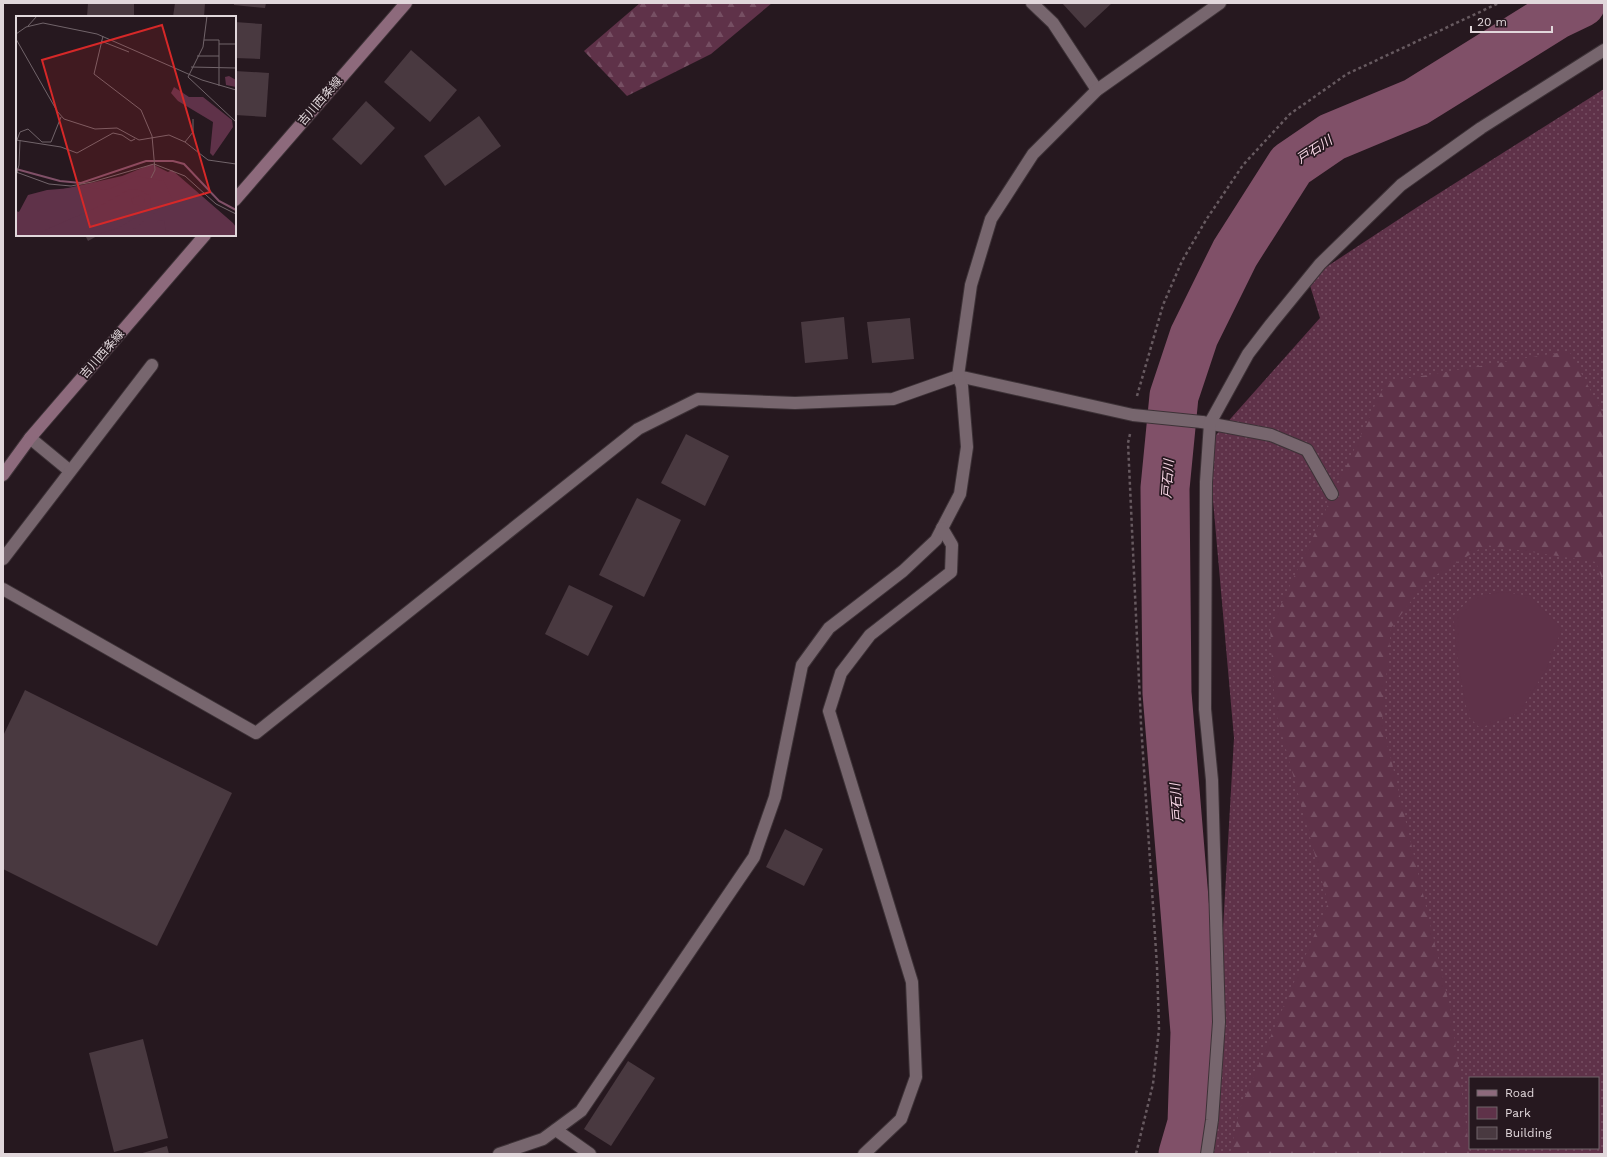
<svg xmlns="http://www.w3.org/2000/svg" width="1607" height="1157" font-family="'Work Sans','Noto Sans JP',sans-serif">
<defs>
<pattern id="grass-dots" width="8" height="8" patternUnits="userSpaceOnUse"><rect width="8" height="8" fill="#5f3249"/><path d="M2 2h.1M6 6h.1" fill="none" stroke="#764f63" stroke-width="1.8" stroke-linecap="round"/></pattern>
<pattern id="forest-firs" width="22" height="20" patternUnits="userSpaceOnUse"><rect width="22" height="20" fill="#5f3249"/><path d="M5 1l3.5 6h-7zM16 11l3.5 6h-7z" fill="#764f63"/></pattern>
</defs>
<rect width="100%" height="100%" fill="#26181f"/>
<path fill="url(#grass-dots)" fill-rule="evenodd" d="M1604,89V1154H1210L1234,738L1208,444L1320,318L1308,279L1419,206ZM1470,1078H1598V1148H1470Z"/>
<g fill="url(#forest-firs)">
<path d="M640,3H772L711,54L627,96L584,51Z"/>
<path d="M1569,351L1604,415V585L1596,562L1486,545L1426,581L1391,628L1382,721L1451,1012L1470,1154H1230L1240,1108L1328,903L1275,709L1270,628L1386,382Z"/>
</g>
<path fill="#5f3249" d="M1504,592L1530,596L1562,629L1546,670L1519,713L1480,728L1468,716L1458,663L1453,616L1473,596Z"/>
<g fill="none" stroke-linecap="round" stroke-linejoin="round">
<path stroke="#805068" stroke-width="49" d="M1183,1154L1192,1123L1195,1032L1167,693L1165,488L1174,396L1194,336L1235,253L1291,165L1332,137L1416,102L1556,15L1581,3"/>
</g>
<g fill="#493940">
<path d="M88,3H134V17H87Z"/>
<path d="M175,3H205L204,17H173Z"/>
<path d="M234,3H266L265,8L234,5Z"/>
<path d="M1062,3H1112L1085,28Z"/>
<path d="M235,22L262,24L260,59L235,58Z"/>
<path d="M411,50L457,90L430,122L384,82Z"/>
<path d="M235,71L269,73L266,117L235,115Z"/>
<path d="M366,101L395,128L361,165L332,139Z"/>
<path d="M479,116L501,146L445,186L424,156Z"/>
<path d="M85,235H99L88,241Z"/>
<path d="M844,317L848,359L805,363L801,322Z"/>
<path d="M910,318L914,359L872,363L867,322Z"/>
<path d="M686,434L729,456L705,506L661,483Z"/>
<path d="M637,498L681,520L644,597L599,575Z"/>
<path d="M569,585L613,606L588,656L545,634Z"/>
<path d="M25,690L232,793L157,946L3,869V736Z"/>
<path d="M785,829L823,849L804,886L766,867Z"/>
<path d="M143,1039L168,1138L114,1152L89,1053Z"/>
<path d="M628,1061L655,1078L611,1146L584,1129Z"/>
<path d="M167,1146L169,1154H139Z"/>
</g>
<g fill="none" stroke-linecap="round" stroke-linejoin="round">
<defs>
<g id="lane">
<path d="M1202,422L1271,435L1307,450L1332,494"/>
<path d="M30,438L70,471"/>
<path d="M3,559L152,365"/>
</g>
<g id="street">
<path d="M1032,3L1053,23L1097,90"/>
<path d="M3,589L256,733L638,429L698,399L795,403L893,399L958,376L1133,415L1202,422"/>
<path d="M556,1130L590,1154"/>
<path d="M499,1154L543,1139L581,1111L754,857L775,797L802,665L829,628L903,571L936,540L960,494L967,447L962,386L958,376L971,285L991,219L1033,154L1097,90L1220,3"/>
<path d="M864,1154L901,1119L916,1077L912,982L829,711L841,673L870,635L951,572L952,545L942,528"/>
<path d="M1207,1154L1212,1120L1219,1022L1212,780L1205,709L1206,482L1210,423L1248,354L1271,324L1320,264L1401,185L1481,128L1604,50"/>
</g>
<g id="secondary">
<path d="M235,200L406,3"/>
<path d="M3,475L30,438L205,235"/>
</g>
</defs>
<use href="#lane" stroke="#3d3237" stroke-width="14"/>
<use href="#street" stroke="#3d3237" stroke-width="14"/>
<use href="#secondary" stroke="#3d3237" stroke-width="14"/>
<g stroke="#675a60" stroke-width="2.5" stroke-dasharray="3 3" stroke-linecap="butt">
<path d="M1137,396L1163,305L1182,261L1206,220L1243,165L1290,114L1347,74L1499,3"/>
<path d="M1130,434L1128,443L1141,724L1157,966L1159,1029L1153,1084L1136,1154"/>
</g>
<use href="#lane" stroke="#77666e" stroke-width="12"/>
<use href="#street" stroke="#77666e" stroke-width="12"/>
<use href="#secondary" stroke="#8d6a7c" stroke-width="12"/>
</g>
<g text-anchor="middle" stroke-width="3.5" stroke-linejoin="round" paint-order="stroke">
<g font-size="12" fill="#e1d7db" stroke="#26181f">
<text transform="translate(320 101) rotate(-49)" y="4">吉川西条線</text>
<text transform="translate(102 354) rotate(-49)" y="4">吉川西条線</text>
</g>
<g font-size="13" font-style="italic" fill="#f8d7e6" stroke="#26181f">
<text transform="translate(1314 149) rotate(-33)" y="5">戸石川</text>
<text transform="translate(1167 479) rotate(-86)" y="5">戸石川</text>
<text transform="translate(1176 803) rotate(-95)" y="5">戸石川</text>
</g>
</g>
<g transform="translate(16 16)">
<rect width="220" height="220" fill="#26181f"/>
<path d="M136,148L152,156L156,154L217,207L220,211V220H0V200L16,180L106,160Z" fill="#5f3249"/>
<path d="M213,60L220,64V71L210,69L209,61ZM158,71L173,81H187L216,104L217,111L197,140L194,137L197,106L162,85L155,77ZM119,160L148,165L156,183L109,220H76L102,212L135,192L134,180L122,173L112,174L84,190L27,215L14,219L0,217V195L3,196L12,179L31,174L68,171L92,174ZM148,204L150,216L147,220H128L142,205Z" fill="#5f3249"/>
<path d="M125,179L129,183L127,190L117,188L115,183Z" fill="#5f3249"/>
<path fill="none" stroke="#805068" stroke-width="2" d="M0,153L44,165L65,167L130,145H157L168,148L203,185L220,194"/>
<path fill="none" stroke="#71646a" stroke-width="1" d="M191,0L187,31L172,61L220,106M12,10L21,0M0,18L10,11L27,7L81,18L186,64L220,74M87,20L78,58L125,94L136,120L139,154L135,162M0,23L41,95L48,103L79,113L101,112L123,124L153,119L169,126L192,144L220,148M188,24H203V28M85,25L113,36M181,40H203M175,51L220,52M203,70V28H220M0,124L45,131L61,137L97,117L106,119L115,125L119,123M1,124L4,116L12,113L26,126H35L45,101M169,126L177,116V103M0,156L33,168L55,170L76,166L138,148L169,160L200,188L220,198M0,160L3,149L4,124"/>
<path fill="#d62828" fill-opacity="0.15" stroke="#d62828" stroke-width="2" d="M146,9L194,176L74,211L26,44Z"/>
<rect width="220" height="220" fill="none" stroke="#e1d7db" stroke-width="2"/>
</g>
<rect width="1607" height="1157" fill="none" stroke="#e1d7db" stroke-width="8"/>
<rect x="1469" y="1077" width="130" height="72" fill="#26181f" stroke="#71646a"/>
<rect x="1477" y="1090" width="20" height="6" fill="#8d6a7c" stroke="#71646a"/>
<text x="1505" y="1097" font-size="12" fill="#e1d7db">Road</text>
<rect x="1477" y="1107" width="20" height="12" fill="#5f3249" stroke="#71646a"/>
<text x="1505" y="1117" font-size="12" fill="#e1d7db">Park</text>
<rect x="1477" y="1127" width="20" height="12" fill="#493940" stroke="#71646a"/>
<text x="1505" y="1137" font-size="12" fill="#e1d7db">Building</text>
<path d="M1471 26v6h81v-6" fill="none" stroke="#e1d7db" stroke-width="2"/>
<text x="1477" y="26" font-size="12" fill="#e1d7db" stroke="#26181f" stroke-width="3" paint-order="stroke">20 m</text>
</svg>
